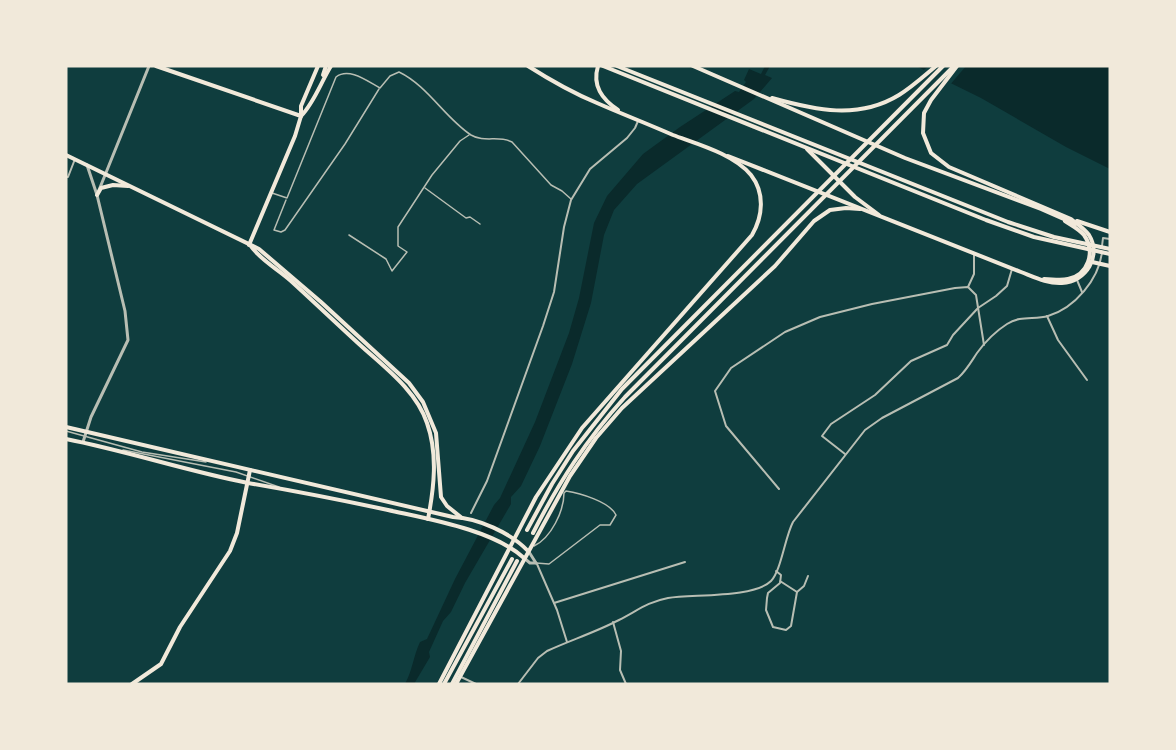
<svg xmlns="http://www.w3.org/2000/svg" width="1176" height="750" font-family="Roboto,sans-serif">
<rect width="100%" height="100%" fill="#0f3d3e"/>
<g fill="#0a2a2b">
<path d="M765,66H770L765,75L772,78L754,99L637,184L614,210L604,235L591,303L572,364L540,446L521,486L511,497V504L465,583L451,612L443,621L429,652L430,657L414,684H405C413,669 413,657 420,642L427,639L455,579L494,505L500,498L535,422L569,333L579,298L594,223L607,196L643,154L680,127L735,91L739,92L746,82L744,80L749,69L761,74Z"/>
<path d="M916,66H1110V169L1066,147L981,98Z"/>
</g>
<path fill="#0f3d3e" d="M929,66H966L949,86L921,72Z"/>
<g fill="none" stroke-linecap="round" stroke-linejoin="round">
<g stroke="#b8beb3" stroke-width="1.5">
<path d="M425,188L466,218L470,217L480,224"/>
<path d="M272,193L287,198L336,77C349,67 367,81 380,88L390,76L399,72C428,86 445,118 471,135C484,143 499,135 512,142L551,185L562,191L571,199"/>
<path d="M286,200L274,230L281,232L285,230L345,144L379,89"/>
<path d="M349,235L386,259L392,271L407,252L398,246V227L432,175L460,141L469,135"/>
<path d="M66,431L142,452L206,462"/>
<path d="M123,450L236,472L279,487"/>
<path d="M534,546C551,538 564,511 564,493L566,491C580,493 610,502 616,515L610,525H600L549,564L536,563"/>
</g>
<g stroke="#b8beb3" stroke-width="2">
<path d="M66,177H68L75,159"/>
<path d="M1102,246L1103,238L1110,239"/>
<path d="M1077,280L1082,292"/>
<path d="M968,287L974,274V254"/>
<path d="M1047,316L1058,340L1087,380"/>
<path d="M845,454L822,436L831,424L875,395L911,361L947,345L953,335L978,308L996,296L1007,286L1012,269"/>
<path d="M779,489L726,426L715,391L731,368L785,332L820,317L872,304L955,288L968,287L976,295L984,345"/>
<path d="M471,513L487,481L543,326L554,292L564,227L571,200L590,169L627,138L635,128L638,121"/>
<path d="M537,564L557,610L567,642"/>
<path d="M776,571L781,575L780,583L768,593L767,598L766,610L773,627L786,630L791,626L797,592L780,581"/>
<path d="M797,592L804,586L808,576"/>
<path d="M554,603L685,562"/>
<path d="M613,622L621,651L620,670L626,684"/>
<path d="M461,677L476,684"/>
<path d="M518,684L538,658L547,651C571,640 596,632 619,620C637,611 647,602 668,598C693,594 754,598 771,581C781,571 785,537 793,522L865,430L882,418L958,378C966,371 971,362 977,353C985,342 996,331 1007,324C1021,315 1034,320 1048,316C1075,308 1099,279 1102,252"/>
</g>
<g stroke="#b8beb3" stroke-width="3">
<path d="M87,165L97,195"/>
<path d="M83,442L91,417L128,340L125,311L97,195L149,66"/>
<path d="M529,552L536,563"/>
<path d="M524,558L530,563H536"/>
</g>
<g stroke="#f1e9da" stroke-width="4">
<path d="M156,66L301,116L295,136L249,245"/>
<path d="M66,155L259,249L321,302L409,383L423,402L436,433L441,497L447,506L462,518"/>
<path d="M97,195L101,188L113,185L128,186"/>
<path d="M250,245C260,260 278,269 291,281C314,302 336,323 359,344C384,367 416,390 427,423C438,454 434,488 428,519"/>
<path d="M132,684L161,664L180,627L230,551L237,533L250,470"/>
</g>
<g stroke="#f1e9da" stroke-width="4">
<path d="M598,66C592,86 602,99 618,110"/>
<path d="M603,66L986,220L1034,237L1110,254"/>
<path d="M617,66L1008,222L1054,237L1110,249"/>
<path d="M693,66L905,158L1041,209L1075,224"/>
<path d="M323,75L326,66"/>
<path d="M772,98C815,110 858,120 899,95C912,87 924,76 936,66"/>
<path d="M301,116C314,103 321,82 331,66"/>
<path d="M301,116V106L318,66"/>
<path d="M807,149L855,197L879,215"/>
<path d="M728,156L1021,272C1034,277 1048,284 1062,283C1086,282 1102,256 1089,235C1084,228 1077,224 1071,219L949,167L931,153L923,133L924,113L931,100L957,66"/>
<path d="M1077,221L1110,232"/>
<path d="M1092,262L1110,266"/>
<path d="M1044,279C1052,279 1060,281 1068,279C1088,275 1096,252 1084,235C1079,229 1071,225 1065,221"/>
<path d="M66,427L453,517C478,518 511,533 528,551"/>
<path d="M66,439C127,451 187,471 248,483C295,491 341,500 388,510C428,519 494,530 524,558"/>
<path d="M527,530L552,484L573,451L622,389L943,66"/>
<path d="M533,533C559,482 586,440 625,397L954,66"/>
<path d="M439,684L536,497L582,428L752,235C763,216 765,193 751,175C734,154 697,144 673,135C648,124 622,114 597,103C573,93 550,80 528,66"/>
<path d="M444,684L512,559"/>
<path d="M452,684L517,561"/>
<path d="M456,684L570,476L596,438L622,408L775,266L814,221L830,210L846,208L860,209"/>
</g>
</g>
<rect width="1176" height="750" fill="none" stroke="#f1e9da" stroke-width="135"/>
</svg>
